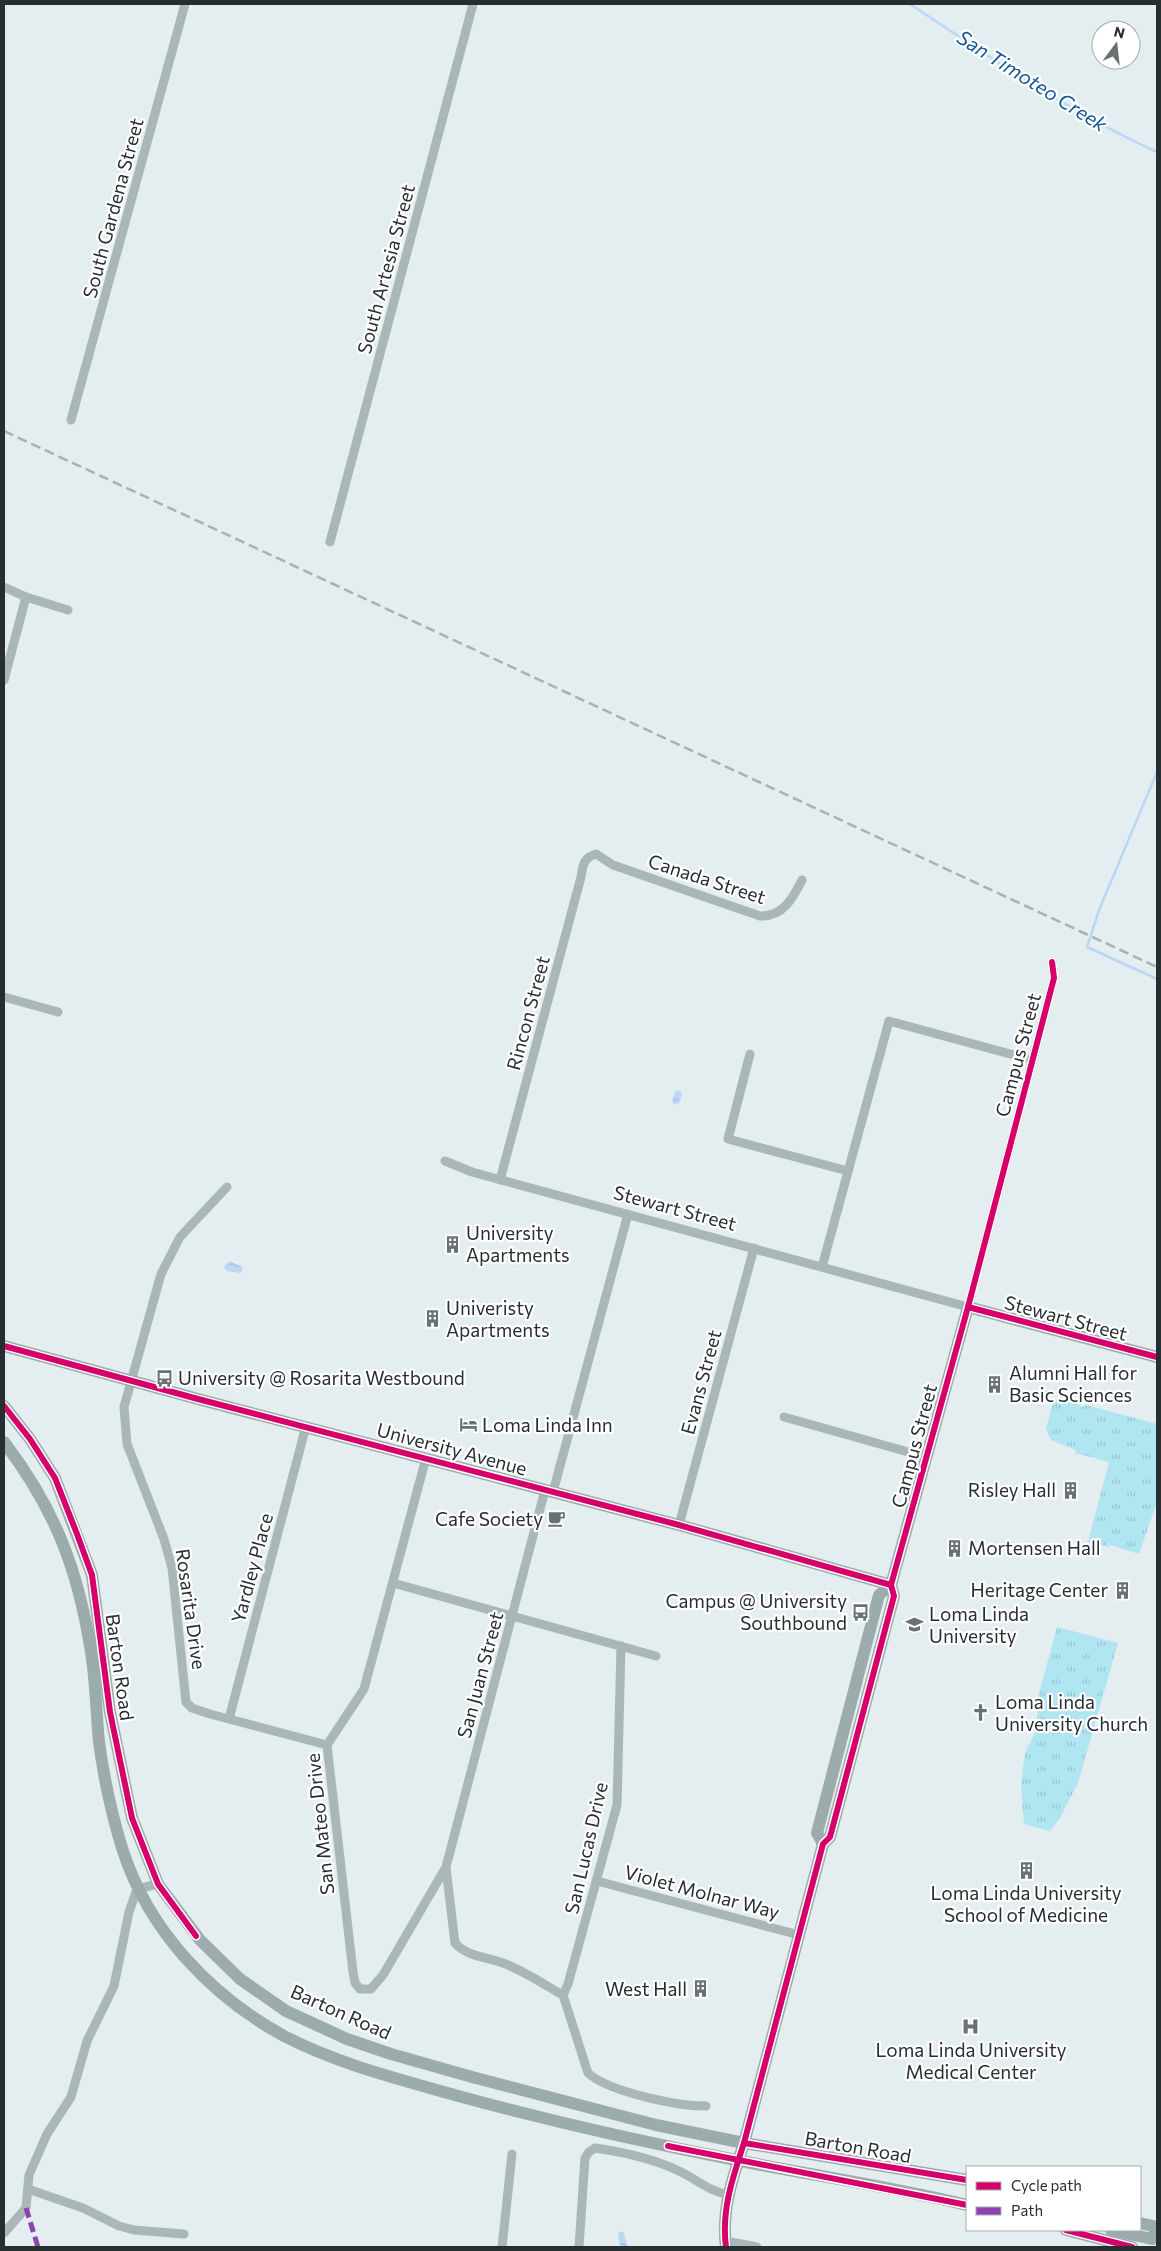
<svg xmlns="http://www.w3.org/2000/svg" width="1161" height="2251" font-family="Commissioner,sans-serif">
<defs>
<pattern id="grass-tufts" width="24" height="20" patternUnits="userSpaceOnUse" patternTransform="scale(1.25)"><rect width="24" height="20" fill="#b0e5f2"/><path d="M3 7l-1-3M5 7V3M7 7l1-3M15 17l-1-3M17 17v-4M19 17l1-3" fill="none" stroke="#97c5d0"/></pattern>
<pattern id="water-ripples" width="26" height="14" patternUnits="userSpaceOnUse" patternTransform="scale(1.25)"><rect width="26" height="14" fill="#bad7f6"/><path d="M2 4q2-2 4 0t4 0M15 11q2-2 4 0t4 0" fill="none" stroke="#a0b9d3"/></pattern>
</defs>
<rect width="100%" height="100%" fill="#e4edf0"/>
<g fill="url(#grass-tufts)">
<path d="M1058,1398L1075,1402L1082,1407L1086,1405L1157,1424V1502L1139,1554L1110,1545L1109,1547L1088,1542L1109,1462L1075,1453L1076,1450L1051,1440L1046,1429L1054,1400Z"/>
<path d="M1057,1627L1118,1643L1078,1783L1060,1818L1050,1831L1024,1824L1021,1785L1025,1753L1037,1728L1038,1697Z"/>
</g>
<g fill="url(#water-ripples)">
<path d="M678,1090L682,1093L680,1102L674,1105L672,1101L675,1092Z"/>
<path d="M229,1261L243,1267L241,1273L227,1271L224,1267Z"/>
<path d="M623,2231L628,2247H620L618,2233Z"/>
</g>
<g fill="none" stroke-linecap="round" stroke-linejoin="round">
<g stroke="#bad7f6" stroke-width="2.5">
<path d="M910,4C990,57 1069,112 1157,152"/>
<path d="M1157,772L1099,910L1087,947L1157,979"/>
</g>
<g stroke="#a9b7b7" stroke-width="9">
<path d="M71,420L185,4"/>
<path d="M330,542L473,4"/>
<path d="M4,587L26,597L68,610"/>
<path d="M4,680L26,597"/>
<path d="M4,997L58,1012"/>
<path d="M750,1054L728,1139L848,1171"/>
<path d="M445,1161L472,1172L968,1307L1054,978L1052,962"/>
<path d="M500,1180L581,877C583,865 583,858 596,854L613,865L760,916C783,917 793,898 802,880"/>
<path d="M227,1187L180,1237L161,1274L124,1407L127,1444L164,1539L172,1568L186,1702L192,1708L210,1714L327,1745"/>
<path d="M822,1267L889,1021L1032,1060"/>
<path d="M784,1417L926,1457"/>
<path d="M426,1458L364,1689L327,1745L353,1972L355,1983L360,1989H371L383,1975L446,1867L545,1490"/>
<path d="M553,1492L628,1214"/>
<path d="M679,1525L754,1248"/>
<path d="M393,1583L656,1656"/>
<path d="M229,1719L306,1426"/>
<path d="M446,1868L455,1943C468,1958 491,1957 508,1965C527,1973 545,1985 563,1995L588,2073C609,2092 677,2106 706,2106"/>
<path d="M597,1881L799,1935"/>
<path d="M563,1995L568,1984L617,1805L621,1646"/>
<path d="M28,2189L83,2208L119,2226L134,2230L184,2234"/>
<path d="M4,2233L26,2208L29,2175L47,2134L71,2097L87,2041L114,1986L129,1912L137,1889L158,1884"/>
<path d="M725,2241L757,2247"/>
<path d="M502,2247L512,2154"/>
<path d="M579,2247L585,2158L589,2152L595,2148C623,2152 654,2159 679,2171C698,2180 705,2189 728,2195"/>
</g>
<g stroke="#9cacac" stroke-width="12">
<path d="M4,1346L198,1399L679,1525L891,1585"/>
<path d="M4,1406L30,1439L55,1478L92,1575L110,1712L132,1818L158,1884L200,1940L240,1979L286,2011L347,2039L391,2054L472,2077L656,2125L744,2143L967,2180"/>
<path d="M4,1442C55,1509 78,1569 91,1652C96,1682 96,1712 99,1742C104,1779 112,1816 123,1851C149,1931 211,1996 284,2036C340,2065 402,2080 462,2097C554,2122 647,2143 741,2161C816,2176 893,2187 967,2205"/>
<path d="M823,1844L817,1833L879,1595L891,1585"/>
<path d="M1140,2223L1157,2227"/>
<path d="M1066,2230L1132,2247"/>
<path d="M1111,2230L1152,2239L1157,2227"/>
<path d="M726,2247C721,2210 733,2177 744,2143L823,1844L830,1837L894,1596L891,1585L968,1307L1157,1357"/>
</g>
<path stroke="#a8b2b3" stroke-width="2.5" stroke-dasharray="10 5" stroke-linecap="butt" d="M4,431L1157,967"/>
<path stroke="#8e44ad" stroke-width="5" stroke-dasharray="10 5" stroke-linecap="butt" d="M26,2208L38,2247"/>
<defs>
<g id="cycleway">
<path d="M968,1307L1157,1357"/>
<path d="M4,1346L198,1399L679,1525L891,1585"/>
<path d="M4,1406L30,1439L55,1478L77,1534L92,1575L110,1712L132,1818L158,1884L196,1936"/>
<path d="M744,2143L967,2180"/>
<path d="M668,2146L967,2205"/>
<path d="M1066,2230L1132,2247"/>
<path d="M726,2247C721,2210 733,2177 744,2143L823,1844L830,1837L894,1596L891,1585L968,1307L1054,978L1052,962"/>
</g>
</defs>
<use href="#cycleway" stroke="#fff" stroke-width="9"/>
<use href="#cycleway" stroke="#d6006c" stroke-width="6"/>
</g>
<defs>
<symbol id="building-bare" viewBox="-9 -9 18 18"><path d="M-4-6H4V6H1V3H-1V6H-4ZM-2.5-4.3h1.7v1.8h-1.7ZM.8-4.3h1.7v1.8H.8ZM-2.5-1h1.7V.8h-1.7ZM.8-1h1.7V.8H.8Z" fill="#697173" stroke="#fff" stroke-width="2.5" paint-order="stroke"/></symbol>
<symbol id="bus-bare" viewBox="-9 -9 18 18"><path d="M-5-6H5V4H4V6H2V4H-2V6H-4V4H-5ZM-3.5-4V0h7V-4ZM-3.5 1.2v1.5H-2V1.2ZM2 1.2v1.5H3.5V1.2Z" fill="#697173" stroke="#fff" stroke-width="2.5" paint-order="stroke"/></symbol>
<symbol id="hotel-bare" viewBox="-9 -9 18 18"><path d="M-6-4.5h1.5V1H6V5H4.5V3h-9V5H-6ZM-4 0a1.8 1.8 0 1 1 3.6 0ZM.5 0V-2.5h3Q6-2.5 6 0Z" fill="#697173" stroke="#fff" stroke-width="2.5" paint-order="stroke"/></symbol>
<symbol id="cafe-bare" viewBox="-9 -9 18 18"><path d="M-5.5-4.5H6V0H3Q3 3.5 0 3.5H-2.5Q-5.5 3.5-5.5 0ZM3-3.2v2h1.7v-2ZM-6 4.5H4V6H-6Z" fill="#697173" stroke="#fff" stroke-width="2.5" paint-order="stroke"/></symbol>
<symbol id="university-bare" viewBox="-9 -9 18 18"><path d="M0-5L7-2L0 1L-7-2ZM-4 1L0 2.5L4 1V4Q0 6-4 4Z" fill="#697173" stroke="#fff" stroke-width="2.5" paint-order="stroke"/></symbol>
<symbol id="church-bare" viewBox="-9 -9 18 18"><path d="M-1.2-6h2.4v3.5h3.3v2.4h-3.3V6h-2.4V-.1h-3.3v-2.4h3.3Z" fill="#697173" stroke="#fff" stroke-width="2.5" paint-order="stroke"/></symbol>
<symbol id="hospital-bare" viewBox="-9 -9 18 18"><path d="M-5-5h3v3.5h4V-5h3V5h-3V1.5h-4V5h-3Z" fill="#697173" stroke="#fff" stroke-width="2.5" paint-order="stroke"/></symbol>
</defs>
<g fill-rule="evenodd">
<use href="#building-bare" x="440" y="1232" width="25" height="25"/>
<use href="#building-bare" x="420" y="1306" width="25" height="25"/>
<use href="#bus-bare" x="152" y="1366" width="25" height="25"/>
<use href="#building-bare" x="982" y="1372" width="25" height="25"/>
<use href="#hotel-bare" x="456" y="1412" width="25" height="25"/>
<use href="#building-bare" x="1058" y="1478" width="25" height="25"/>
<use href="#cafe-bare" x="544" y="1506" width="25" height="25"/>
<use href="#building-bare" x="942" y="1536" width="25" height="25"/>
<use href="#building-bare" x="1110" y="1578" width="25" height="25"/>
<use href="#bus-bare" x="848" y="1600" width="25" height="25"/>
<use href="#university-bare" x="902" y="1612" width="25" height="25"/>
<use href="#church-bare" x="968" y="1700" width="25" height="25"/>
<use href="#building-bare" x="1014" y="1858" width="25" height="25"/>
<use href="#building-bare" x="688" y="1976" width="25" height="25"/>
<use href="#hospital-bare" x="958" y="2014" width="25" height="25"/>
</g>
<g text-anchor="middle" stroke-width="4.5" stroke-linejoin="round" paint-order="stroke">
<g font-size="19" fill="#272e2f" stroke="#fff">
<text transform="translate(113 208) rotate(-75)" y="7">South Gardena Street</text>
<text transform="translate(386 269) rotate(-75)" y="7">South Artesia Street</text>
<text transform="translate(707 879) rotate(18)" y="7">Canada Street</text>
<text transform="translate(528 1013) rotate(-75)" y="7">Rincon Street</text>
<text transform="translate(1018 1055) rotate(-75)" y="7">Campus Street</text>
<text transform="translate(675 1208) rotate(15)" y="7">Stewart Street</text>
<text transform="translate(1066 1318) rotate(15)" y="7">Stewart Street</text>
<text transform="translate(701 1382) rotate(-75)" y="7">Evans Street</text>
<text transform="translate(914 1446) rotate(-75)" y="7">Campus Street</text>
<text transform="translate(452 1449) rotate(15)" y="7">University Avenue</text>
<text transform="translate(252 1568) rotate(-75)" y="7">Yardley Place</text>
<text transform="translate(191 1609) rotate(82)" y="7">Rosarita Drive</text>
<text transform="translate(120 1667) rotate(82)" y="7">Barton Road</text>
<text transform="translate(480 1675) rotate(-75)" y="7">San Juan Street</text>
<text transform="translate(320 1824) rotate(-96)" y="7">San Mateo Drive</text>
<text transform="translate(586 1848) rotate(-77)" y="7">San Lucas Drive</text>
<text transform="translate(702 1892) rotate(15)" y="7">Violet Molnar Way</text>
<text transform="translate(341 2012) rotate(24)" y="7">Barton Road</text>
<text transform="translate(858 2147) rotate(10)" y="7">Barton Road</text>
</g>
<g font-size="19" fill="#272e2f" stroke="#fff" text-anchor="start">
<text x="466" y="1240">University<tspan x="466" dy="22">Apartments</tspan></text>
<text x="446" y="1315">Univeristy<tspan x="446" dy="22">Apartments</tspan></text>
<text x="1009" y="1380">Alumni Hall for<tspan x="1009" dy="22">Basic Sciences</tspan></text>
<text x="178" y="1385">University @ Rosarita Westbound</text>
<text x="482" y="1432">Loma Linda Inn</text>
<text x="1056" y="1497" text-anchor="end">Risley Hall</text>
<text x="543" y="1526" text-anchor="end">Cafe Society</text>
<text x="968" y="1555">Mortensen Hall</text>
<text x="1108" y="1597" text-anchor="end">Heritage Center</text>
<text x="847" y="1608" text-anchor="end">Campus @ University<tspan x="847" dy="22">Southbound</tspan></text>
<text x="929" y="1621">Loma Linda<tspan x="929" dy="22">University</tspan></text>
<text x="995" y="1709">Loma Linda<tspan x="995" dy="22">University Church</tspan></text>
<text x="1026" y="1900" text-anchor="middle">Loma Linda University<tspan x="1026" dy="22">School of Medicine</tspan></text>
<text x="687" y="1996" text-anchor="end">West Hall</text>
<text x="971" y="2057" text-anchor="middle">Loma Linda University<tspan x="971" dy="22">Medical Center</tspan></text>
</g>
<g font-size="20" font-style="italic" fill="#125695" stroke="#fff">
<text transform="translate(1032 81) rotate(32)" y="7">San Timoteo Creek</text>
</g>
</g>
<rect width="1161" height="2251" fill="none" stroke="#272e2f" stroke-width="10"/>
<rect x="966" y="2166" width="175" height="65" fill="#ffffff" stroke="#a9abac"/>
<rect x="976" y="2182" width="25" height="8" fill="#d6006c" stroke="#a9abac"/>
<text x="1011" y="2191" font-size="15" fill="#272e2f">Cycle path</text>
<rect x="976" y="2207" width="25" height="8" fill="#8e44ad" stroke="#a9abac"/>
<text x="1011" y="2216" font-size="15" fill="#272e2f">Path</text>
<g transform="translate(1116 45) rotate(15)"><circle r="24" fill="#ffffff" stroke="#a9abac"/>
<path d="M0-4L9 19L0 12L-9 19Z" fill="#697173"/>
<text y="-8" font-size="14" font-weight="bold" text-anchor="middle" fill="#272e2f">N</text>
</g>
</svg>
